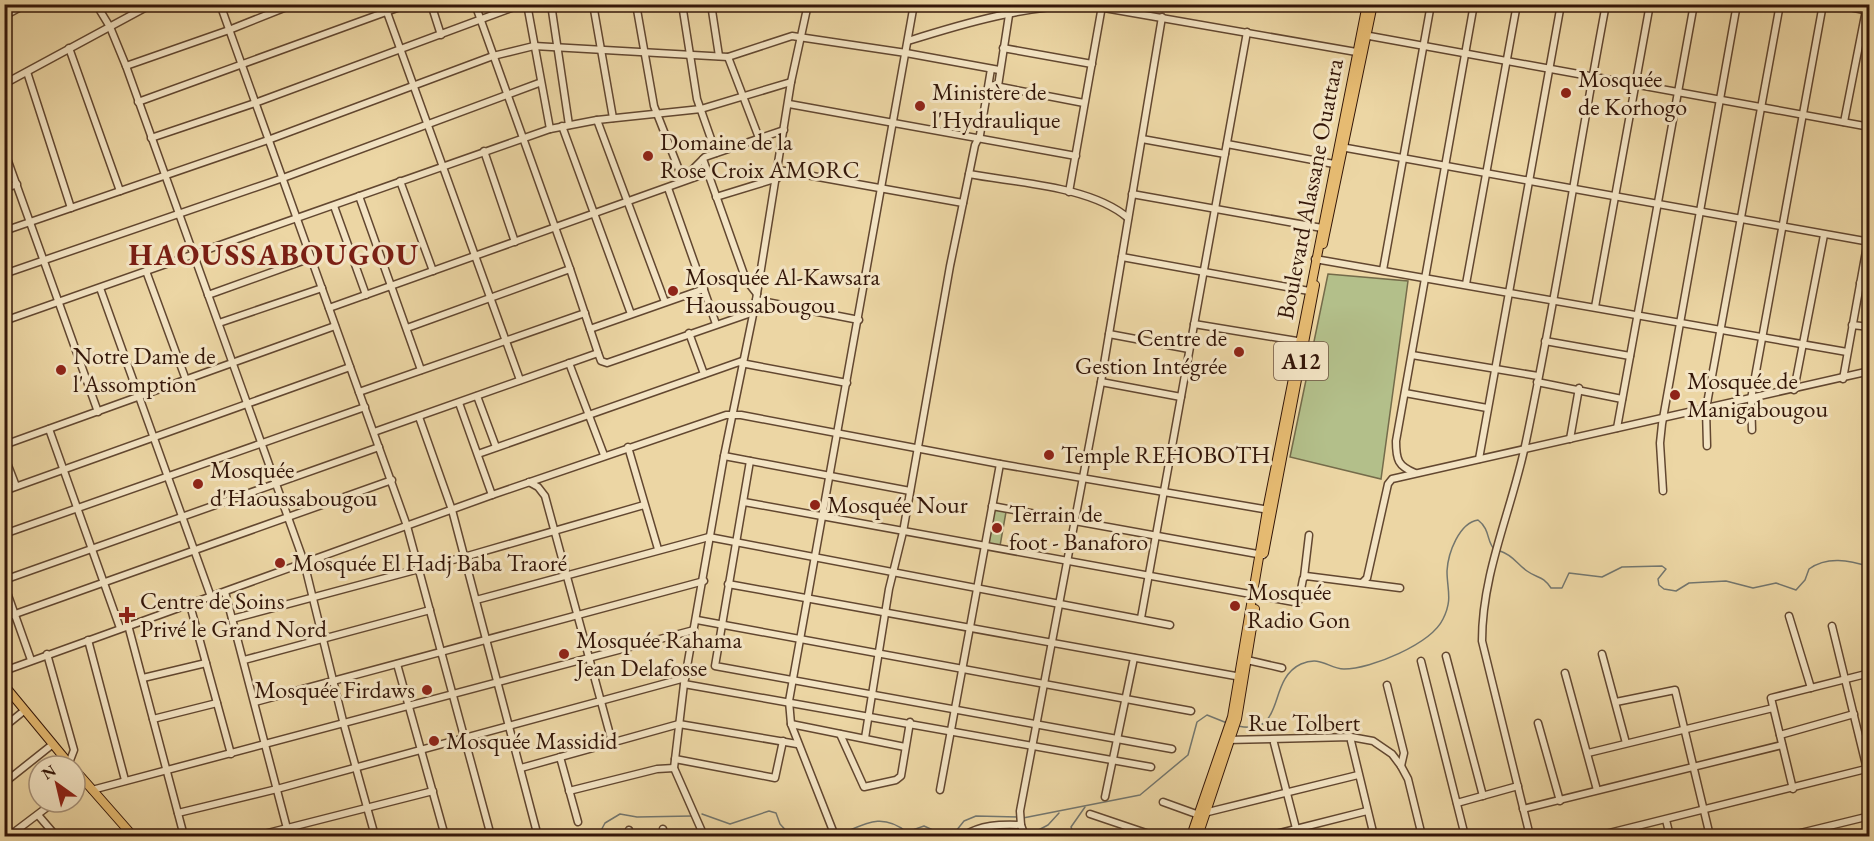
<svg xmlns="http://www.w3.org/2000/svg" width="1874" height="841" font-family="'EB Garamond',serif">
<rect width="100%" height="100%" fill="#ecd6a4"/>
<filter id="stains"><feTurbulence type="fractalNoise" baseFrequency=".00333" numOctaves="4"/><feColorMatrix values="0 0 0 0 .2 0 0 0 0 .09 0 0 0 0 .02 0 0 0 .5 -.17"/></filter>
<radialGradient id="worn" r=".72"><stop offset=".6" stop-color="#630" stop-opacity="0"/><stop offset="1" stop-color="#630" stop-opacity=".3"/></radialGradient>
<g fill="#b3bf8a" stroke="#746b4a" stroke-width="1.5">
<path d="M1328,274L1408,281L1381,479L1290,457Z"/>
<path d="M994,509L1006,512L1000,546L987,544Z"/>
</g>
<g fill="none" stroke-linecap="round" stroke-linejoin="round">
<g stroke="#73766e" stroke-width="1.5">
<path d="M1500,551C1513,555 1517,564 1527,571C1538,579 1542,575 1551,588H1562L1569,573L1602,577L1622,567L1662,566L1666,569L1658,579L1659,585L1664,589L1676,591L1689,583L1726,581L1753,588L1776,583L1796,590L1805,580L1809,569C1827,556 1849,560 1870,567"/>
<path d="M1238,726C1287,737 1266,680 1301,664C1322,655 1328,669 1344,669C1371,669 1431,644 1443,619C1453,599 1447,590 1447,571C1448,553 1459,523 1478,520C1491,530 1486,542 1495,550"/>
<path d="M702,814L730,824L769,811L776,813L780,824L791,836"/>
<path d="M1023,818L1140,795L1188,755L1197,722L1207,715L1227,723"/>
<path d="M598,836L605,823L620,814L637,817L692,816"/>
<path d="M836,836C864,825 880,811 907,832L924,826L935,831H956L964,821L976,816L1018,817"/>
<path d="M1027,836L1048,825L1059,813"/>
<path d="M1075,836L1071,827L1085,807"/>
</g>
<defs>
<g id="minor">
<path d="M96,4L110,27L126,66L304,562L344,725L375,836"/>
<path d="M220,4L407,526L491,836"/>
<path d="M384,4L520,380"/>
<path d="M431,4L441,35"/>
<path d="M527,4L550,129"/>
<path d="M551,4L569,125"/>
<path d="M593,4L613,118"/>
<path d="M636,4L654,106L683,180"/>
<path d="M682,4L697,99L716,153"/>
<path d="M711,4L719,56"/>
<path d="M1835,4L1869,11"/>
<path d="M4,16L26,4"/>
<path d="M1364,35L1870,127"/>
<path d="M908,41C965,23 1027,5 1087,5L1362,53"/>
<path d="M69,48L120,191"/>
<path d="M1003,48L1092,64"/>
<path d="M728,57L759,138"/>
<path d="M126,66L229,30L294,4"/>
<path d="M27,72L71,208"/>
<path d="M4,84L152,4"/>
<path d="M990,85L1084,103"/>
<path d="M998,86L1009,15"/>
<path d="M138,102L408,4"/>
<path d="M789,104L1076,156"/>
<path d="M597,120L665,302"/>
<path d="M1844,122L1866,10"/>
<path d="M562,126L631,314"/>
<path d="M151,138L255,103L522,4"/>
<path d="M1142,139L1225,154"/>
<path d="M1227,144L1334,164"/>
<path d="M1341,147L1870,242"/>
<path d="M4,150L98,412"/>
<path d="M484,151L515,242"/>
<path d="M703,159L746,280L757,294"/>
<path d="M779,170L963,203"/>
<path d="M969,174C1017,183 1091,186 1128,218"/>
<path d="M400,181L433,271"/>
<path d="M681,181L705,157L784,130"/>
<path d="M668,188L716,324"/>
<path d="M4,189L17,184"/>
<path d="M1069,192L1102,6"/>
<path d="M1132,194L1322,228"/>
<path d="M359,196L421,370"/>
<path d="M716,197L778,178"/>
<path d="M334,206L366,295"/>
<path d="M4,231L268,140L493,56L534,46L728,57L792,36L906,53L999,70"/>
<path d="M1122,257L1309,291"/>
<path d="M1315,259L1847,352"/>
<path d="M570,269L598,353"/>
<path d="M1383,270L1431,4"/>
<path d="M146,271L186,380"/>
<path d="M4,274L283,178L539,83"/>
<path d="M1860,283L1870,285"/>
<path d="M1466,284L1517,4"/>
<path d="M100,288L211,597"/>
<path d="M208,295L311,258"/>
<path d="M756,300L859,320"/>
<path d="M1595,307L1650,4"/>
<path d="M329,308L707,173"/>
<path d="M4,321L550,129L597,120L701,109L791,82"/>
<path d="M219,323L322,288"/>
<path d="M1194,324L1303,342"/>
<path d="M1852,325L1870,327"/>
<path d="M407,328L570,269L475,4"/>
<path d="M590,329L704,289"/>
<path d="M689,333L704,374"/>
<path d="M1109,334L1189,349"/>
<path d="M1545,341L1630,356"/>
<path d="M1412,355L1538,376"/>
<path d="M569,363L604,455"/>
<path d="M741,363L847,383"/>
<path d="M1843,379L1870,229"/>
<path d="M1101,382L1181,397"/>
<path d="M1537,382L1622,399"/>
<path d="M1794,390L1824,235"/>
<path d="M359,392L585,313"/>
<path d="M1405,393L1487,408"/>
<path d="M477,396L496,447"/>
<path d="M459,403L492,495"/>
<path d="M419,417L452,510L536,829"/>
<path d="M1617,428L1694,4"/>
<path d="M49,429L120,628"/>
<path d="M1752,430L1751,399L1823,4"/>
<path d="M374,432L598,353L601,361L607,363L754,312"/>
<path d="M1570,439L1579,388"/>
<path d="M4,445L335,326"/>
<path d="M1707,446L1706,409L1780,4"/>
<path d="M628,447L658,549"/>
<path d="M478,454L742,361"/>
<path d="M4,455L16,486"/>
<path d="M724,456L910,491"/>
<path d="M1479,459L1561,4"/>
<path d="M750,461L715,666L1172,749"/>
<path d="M1415,473C1398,466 1396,460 1396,441L1474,4"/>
<path d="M529,482L538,487L545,496L612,742"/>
<path d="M4,491L350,367"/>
<path d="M1663,491L1660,443L1662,424L1737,4"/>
<path d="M744,502L1294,602L1299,600L1303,579L1306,576L1400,588"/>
<path d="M992,506L1263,555"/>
<path d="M4,534L365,407"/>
<path d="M1304,577L1309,535"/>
<path d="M4,580L379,447"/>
<path d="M1363,582L1367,578L1388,484L1392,479L1870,371"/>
<path d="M4,584L31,660"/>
<path d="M728,584L1241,677"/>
<path d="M225,592L289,836"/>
<path d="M476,600L709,537L1170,625"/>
<path d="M190,605L231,754"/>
<path d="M1789,616L1811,688"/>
<path d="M4,618L392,480"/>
<path d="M1141,618L1247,32"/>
<path d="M232,619L464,557L644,505"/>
<path d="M697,620L1191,711"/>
<path d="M128,625L184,836"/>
<path d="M1832,626L1867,769"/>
<path d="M88,640L125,780"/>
<path d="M47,654L74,750L69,763"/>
<path d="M1602,654L1626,743"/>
<path d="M1446,656L1483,796"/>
<path d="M244,660L430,610"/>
<path d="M1247,660L1282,668"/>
<path d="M1421,661L1465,836"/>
<path d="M397,664L445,836"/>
<path d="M4,671L492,495L726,415H741L1000,464L1269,510"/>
<path d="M1565,673L1597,790"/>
<path d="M143,678L206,663"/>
<path d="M684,684L1151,767"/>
<path d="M1387,685L1404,753L1401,766"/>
<path d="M255,702L704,581"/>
<path d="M1616,702L1675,690L1710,836"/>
<path d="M153,719L217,703"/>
<path d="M1538,723L1560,801"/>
<path d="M791,724L905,747"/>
<path d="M4,727L25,710"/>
<path d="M840,734L864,787L896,780L901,776L910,722"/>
<path d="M1780,735L1854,714"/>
<path d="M865,738L889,589L903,532L950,266L975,145L980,135L991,69"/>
<path d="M1226,740L1351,737L1373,741L1392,754L1401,766L1408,779L1422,836"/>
<path d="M1351,741L1374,836"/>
<path d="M1274,743L1298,836"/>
<path d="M1588,753L1773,708"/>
<path d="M560,757L578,822"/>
<path d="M675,759L775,778L783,741"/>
<path d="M521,768L679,724L797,744"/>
<path d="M4,783L53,744"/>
<path d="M75,785L82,779"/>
<path d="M1793,789L1771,698L1870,673"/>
<path d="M92,790L694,630"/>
<path d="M940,790L1000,464"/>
<path d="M569,791L657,769L674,768"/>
<path d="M1105,797L1134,658"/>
<path d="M1163,802L1199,815"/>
<path d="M1457,803L1518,786"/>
<path d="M1523,809L1782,745"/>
<path d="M178,813L277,789L685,678"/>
<path d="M1204,813L1358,775"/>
<path d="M1090,814L1155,836"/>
<path d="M38,815L56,836"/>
<path d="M1666,820L1670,836"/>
<path d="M663,829L664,836"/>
<path d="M629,830L630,836"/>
<path d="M9,836L54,802"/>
<path d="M256,836L433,791"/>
<path d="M429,836L444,833"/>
<path d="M704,836L674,768L684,684L724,456L756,300L791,82L808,4"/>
<path d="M835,836L791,724L789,701L914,4"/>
<path d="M963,836C981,825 999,824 1021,825"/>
<path d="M1025,836L1021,825L1020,811L1101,382L1162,17"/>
<path d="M1268,836L1367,811"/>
<path d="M1530,836L1482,641C1482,573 1511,512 1525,446C1556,300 1578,152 1606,4"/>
<path d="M1597,836L1870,768"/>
<path d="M1788,836L1870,816"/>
</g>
<g id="major">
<path d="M1323,244L1373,4"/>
<path d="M1264,553L1315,285"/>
<path d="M4,685L71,766"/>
<path d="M75,770L133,836"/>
<path d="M1191,836L1232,717L1267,510L1367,4"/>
<path d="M1198,836L1237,719L1255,609"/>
</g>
</defs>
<use href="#minor" stroke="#624730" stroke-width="9"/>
<use href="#major" stroke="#341709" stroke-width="10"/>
<use href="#minor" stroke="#f3e4c4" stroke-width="6"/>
<use href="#major" stroke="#e6bb72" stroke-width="8"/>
</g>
<g fill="#8f2418" stroke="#f3e4c4" stroke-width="2">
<circle cx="1566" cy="93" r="6"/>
<circle cx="920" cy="106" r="6"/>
<circle cx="648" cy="156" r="6"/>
<circle cx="673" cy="291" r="6"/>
<circle cx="1239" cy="352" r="6"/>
<circle cx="61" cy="370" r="6"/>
<circle cx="1675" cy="395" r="6"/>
<circle cx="1049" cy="455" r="6"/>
<circle cx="198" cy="484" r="6"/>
<circle cx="815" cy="505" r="6"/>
<circle cx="997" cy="528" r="6"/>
<circle cx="280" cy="563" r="6"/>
<circle cx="1235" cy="606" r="6"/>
<path d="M124 606h6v6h6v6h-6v6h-6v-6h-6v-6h6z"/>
<circle cx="564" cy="654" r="6"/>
<circle cx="427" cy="690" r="6"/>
<circle cx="434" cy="741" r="6"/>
</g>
<g text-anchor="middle" stroke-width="6" stroke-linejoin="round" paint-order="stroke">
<rect fill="#f3e4c4" stroke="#6d5441" stroke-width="1.5" x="1274" y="342" width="54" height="38" rx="4.5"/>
<g font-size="22" font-weight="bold" fill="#341709">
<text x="1301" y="369">A12</text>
</g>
<g font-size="24" fill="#341709" stroke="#f3e4c4" text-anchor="start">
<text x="1578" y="87">Mosquée<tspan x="1578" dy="28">de Korhogo</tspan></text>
<text x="932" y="100">Ministère de<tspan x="932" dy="28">l'Hydraulique</tspan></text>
<text x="660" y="150">Domaine de la<tspan x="660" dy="28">Rose Croix AMORC</tspan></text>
<text x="685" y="285">Mosquée Al-Kawsara<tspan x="685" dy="28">Haoussabougou</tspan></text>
<text x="1227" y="346" text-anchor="end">Centre de<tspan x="1227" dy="28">Gestion Intégrée</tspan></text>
<text x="73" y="364">Notre Dame de<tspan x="73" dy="28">l'Assomption</tspan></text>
<text x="1687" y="389">Mosquée de<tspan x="1687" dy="28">Manigabougou</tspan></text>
<text x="1061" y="463">Temple REHOBOTH</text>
<text x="210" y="478">Mosquée<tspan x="210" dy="28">d'Haoussabougou</tspan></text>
<text x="827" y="513">Mosquée Nour</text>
<text x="1009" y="522">Terrain de<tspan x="1009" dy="28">foot - Banaforo</tspan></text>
<text x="292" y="571">Mosquée El Hadj Baba Traoré</text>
<text x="1247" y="600">Mosquée<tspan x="1247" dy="28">Radio Gon</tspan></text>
<text x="140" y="609">Centre de Soins<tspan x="140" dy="28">Privé le Grand Nord</tspan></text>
<text x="576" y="648">Mosquée Rahama<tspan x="576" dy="28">Jean Delafosse</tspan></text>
<text x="415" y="698" text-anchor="end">Mosquée Firdaws</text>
<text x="446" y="749">Mosquée Massidid</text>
</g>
<g font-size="24" fill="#341709" stroke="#f3e4c4">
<text transform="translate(1310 189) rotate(-79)" y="8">Boulevard Alassane Ouattara</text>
<text x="1304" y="731">Rue Tolbert</text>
</g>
<g font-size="30" font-weight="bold" letter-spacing="1.5" fill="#7a1f14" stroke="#f3e4c4">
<text x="274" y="265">HAOUSSABOUGOU</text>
</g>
</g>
<rect width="1874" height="841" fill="none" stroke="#ecd6a4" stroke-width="24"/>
<rect x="6" y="6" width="1862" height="829" fill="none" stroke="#341709" stroke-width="3"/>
<rect x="12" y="12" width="1850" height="817" fill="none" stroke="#341709" stroke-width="1.5"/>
<g transform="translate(57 784) rotate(326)"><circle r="28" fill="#f3e4c4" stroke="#a79279" stroke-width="1.5"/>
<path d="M0-4.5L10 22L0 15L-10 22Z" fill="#8f2418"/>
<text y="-9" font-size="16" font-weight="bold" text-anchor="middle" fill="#341709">N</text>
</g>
<rect width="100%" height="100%" filter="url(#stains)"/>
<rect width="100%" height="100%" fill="url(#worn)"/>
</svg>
